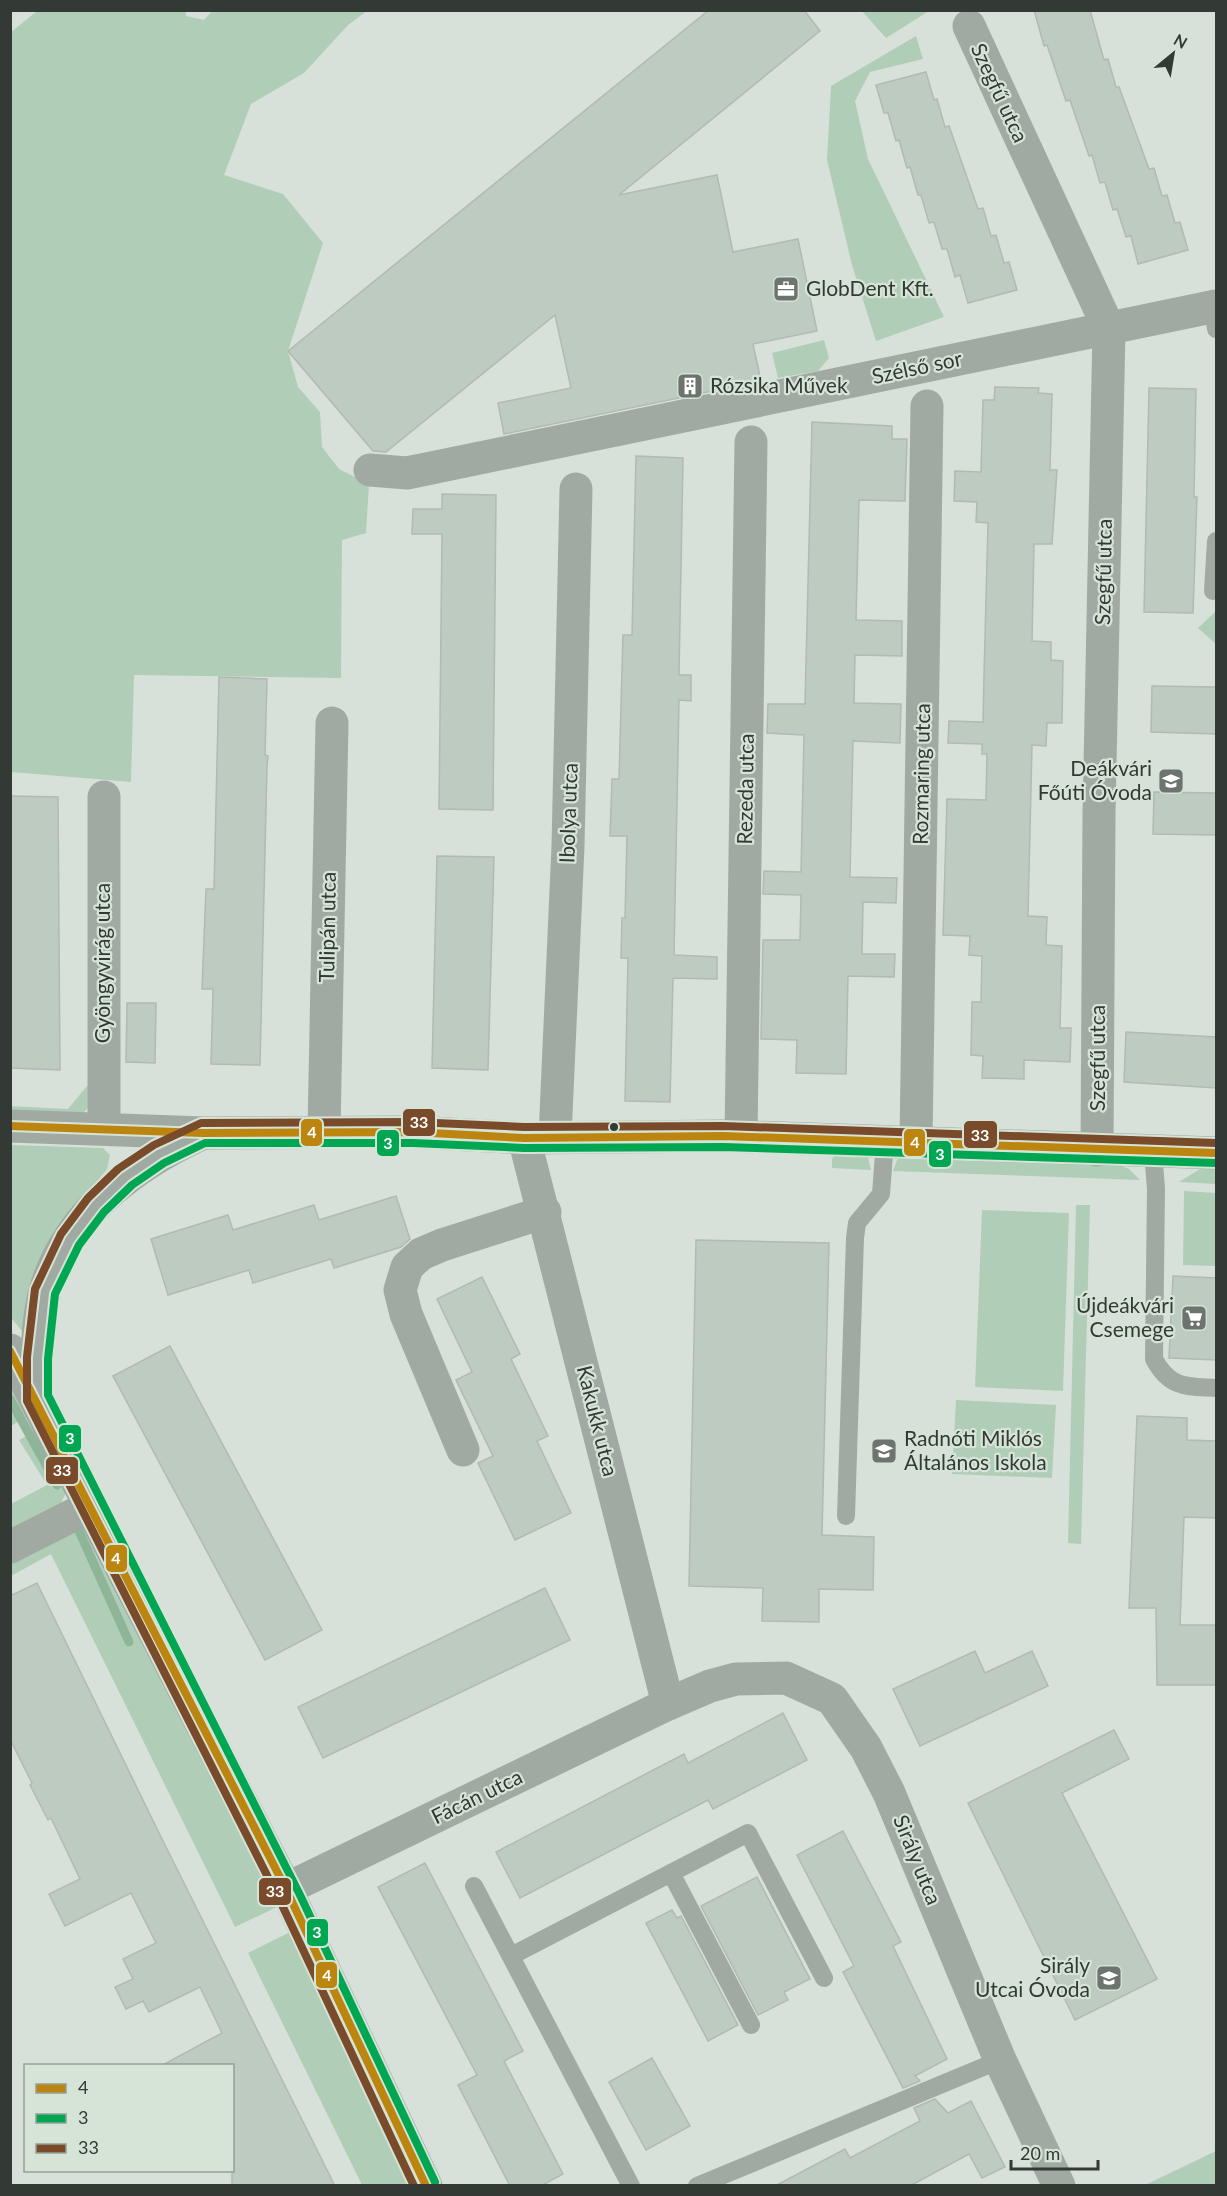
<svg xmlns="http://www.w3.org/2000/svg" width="1227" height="2196" font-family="Lato,sans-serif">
<rect width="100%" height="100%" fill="#d8e0da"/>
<g fill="#b0ceb7">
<path d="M37,11H186V16L204,20L212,11H367L348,25L304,73L251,104L224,175L283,194L323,243L288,351L298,387L320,412L322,447L339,469L369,484L366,533L342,540L341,678L134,675L131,782L11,772L10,33Z"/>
<path d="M862,11H929L886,38Z"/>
<path d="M916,36L923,59L870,72L855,101L868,159L944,317L876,341L852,265L827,160L831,86Z"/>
<path d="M824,340L829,358L818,371L778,378L772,353Z"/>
<path d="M1216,611V644L1198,628Z"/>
<path d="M87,1086L94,1087L90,1106L84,1112H11L10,1106L68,1109Z"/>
<path d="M11,1145L103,1148L110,1155L107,1169L58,1230L22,1331L11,1318Z"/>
<path d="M836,1153L868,1157L871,1170L832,1168V1159Z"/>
<path d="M903,1155L1115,1163L1129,1169L1140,1180L893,1171L897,1160Z"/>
<path d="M1216,1168V1184L1179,1182L1200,1169Z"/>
<path d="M1184,1191L1216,1193V1266L1183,1265Z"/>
<path d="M1076,1205H1090L1081,1544L1068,1543Z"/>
<path d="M982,1210L1069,1213L1063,1391L975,1387Z"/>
<path d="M10,1374L31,1414L11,1426H10Z"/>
<path d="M956,1400L1056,1405L1052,1478L952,1474Z"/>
<path d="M39,1429L67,1490L60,1506L11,1532V1504L47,1485L19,1440Z"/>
<path d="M81,1528L89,1532L277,1907L235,1927L51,1554L11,1576V1558Z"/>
<path d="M290,1932L414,2185H362L248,1953Z"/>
<path d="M1216,2151V2185H1145Z"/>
</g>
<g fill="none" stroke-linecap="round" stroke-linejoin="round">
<g stroke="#8eb597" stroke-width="9">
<path d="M10,1399L57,1485"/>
<path d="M79,1531L129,1642"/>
</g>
</g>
<g fill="#bdcbc0" stroke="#b3b9b4" stroke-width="1.5">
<path d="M709,10H804L820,31L619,195L717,175L733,252L798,239L817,331L753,344L761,381L504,434L498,403L571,388L555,315L386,452L373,451L288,351Z"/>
<path d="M1034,10H1090L1104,60L1108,59L1116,87H1119L1149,169L1154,168L1162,196L1167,195L1175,223L1180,222L1188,250L1138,264L1131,236L1126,237L1117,209L1113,210L1105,182L1100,183L1092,155L1089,156L1070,100L1066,101L1047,45L1044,46Z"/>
<path d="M926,72L934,100L937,99L945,127L949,126L978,209L983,208L991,236L996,235L1004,263L1009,262L1017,290L968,303L960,275L955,277L947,249H942L934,222L929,223L921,195H918L910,167L907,168L899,140L896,141L888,113H884L876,85Z"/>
<path d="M995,387L1039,388L1038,393L1052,394L1050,470H1057L1052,544H1034L1032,641L1051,642V660L1063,661L1062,723H1047L1046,746L1032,745L1028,916L1047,917L1046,945L1062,946L1060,1028H1071L1070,1062L1024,1060V1079L982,1078L983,1056L971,1055L972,1002H981L982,956L969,955L970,936L943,935L947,799L986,800L987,754H982V744L948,743L949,721L983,722L984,675L988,523L976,522L977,502L954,501L955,471L981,472L983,400H994Z"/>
<path d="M1149,388L1196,389L1194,497H1197L1193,613L1144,612Z"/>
<path d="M812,422L892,426V439H907L905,501L859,500L856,620L902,621V656L855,655L854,703L901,704L900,743L853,741L850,877L897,878L896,903L863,902L862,954H895L894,977L848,976L846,1074L796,1073L797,1040L761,1039L763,940H800L801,895L763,894L764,871L801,872L804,735L767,733L768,704H805Z"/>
<path d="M636,456L683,458L679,675H691V701L679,700L674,955L717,957V979L673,978L670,1102L625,1101L628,958H621L622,918H625L627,836H610L612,779H619L623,635H632Z"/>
<path d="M442,494L496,495L493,810L439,809L442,534H412L413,509H442Z"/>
<path d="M219,677L267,679L265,755L268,756L267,766L260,1065L211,1064L213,989H202L206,889H214Z"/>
<path d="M1152,686L1216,687V734L1151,732Z"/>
<path d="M1154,792L1216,793V835L1153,834Z"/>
<path d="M10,796L58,797L60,1070L10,1068Z"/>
<path d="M437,856L494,857L488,1070L432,1068Z"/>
<path d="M127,1003H156L155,1063L126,1062Z"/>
<path d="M1126,1032L1216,1037V1088L1124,1082Z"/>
<path d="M396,1196L410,1239L401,1247L334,1268L331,1259L253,1283L249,1270L168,1295L151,1239L228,1215L233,1230L314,1205L319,1220Z"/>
<path d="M696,1240L829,1243L822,1535L874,1537L873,1590L819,1589V1622L762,1621L763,1588L689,1586Z"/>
<path d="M1173,1276L1216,1278V1360L1169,1358Z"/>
<path d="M482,1277L520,1354L511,1359L548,1436L537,1441L571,1513L515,1540L478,1463L493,1456L456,1380L472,1372L437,1299Z"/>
<path d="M170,1346L322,1630L265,1660L113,1376Z"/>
<path d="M1137,1416L1187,1418V1440L1216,1441V1518L1184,1517L1180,1625H1216V1685H1157L1156,1608H1129Z"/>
<path d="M37,1583L162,1839L335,2186H232V2066H161L222,2033L200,1987L149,2012L143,2001L126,2009L115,1987L133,1979L123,1959L156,1943L131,1893L65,1926L49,1894L80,1879L51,1818L48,1820L30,1785L32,1783L10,1739V1596Z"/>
<path d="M545,1588L570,1640L323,1758L298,1707Z"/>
<path d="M975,1651L985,1673L1032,1651L1048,1686L920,1746L893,1689Z"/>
<path d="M783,1713L807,1760L713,1809L708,1800L520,1898L496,1852L684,1754L688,1763Z"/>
<path d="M1114,1730L1129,1759L1062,1793L1157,1979L1075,2020L968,1803Z"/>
<path d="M843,1831L901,1942L893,1946L947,2059L915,2076L920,2081L903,2088L843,1972L854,1966L797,1855Z"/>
<path d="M425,1863L523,2051L504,2061L563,2174L541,2186H510L458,2085L477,2075L378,1887Z"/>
<path d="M757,1877L810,1979L784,1992L788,2000L758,2015L701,1906Z"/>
<path d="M672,1910L677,1918L681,1916L738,2025L708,2041L646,1923Z"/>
<path d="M652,2058L690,2126L646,2150L609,2082Z"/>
<path d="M935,2099L948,2113L971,2101L1005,2167L982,2178L969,2154L910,2186H775L845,2149L850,2158L920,2121L914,2108Z"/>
</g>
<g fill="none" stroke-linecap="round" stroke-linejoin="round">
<g stroke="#a1a9a3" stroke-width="18">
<path d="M1213,307L1216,329"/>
<path d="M1213,591L1216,541"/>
<path d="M1153,1151L1156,1189L1154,1359C1170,1389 1187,1386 1216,1388"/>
<path d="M846,1516L855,1238L857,1223L881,1194L885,1141"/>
<path d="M671,1873L751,2025"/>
<path d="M474,1886L631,2186"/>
<path d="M511,1956L748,1833L824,1978"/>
<path d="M697,2186L1000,2060"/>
</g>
<g stroke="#a1a9a3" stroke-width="33">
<path d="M969,26L1109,329L1099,814L1097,1150"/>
<path d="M370,470L407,473L1216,306"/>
<path d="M104,797V1128"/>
<path d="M10,1126L203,1133L413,1132L524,1138L723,1136L1216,1153"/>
<path d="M324,1131L332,723"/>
<path d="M741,1136L751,442"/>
<path d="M555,1137L568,846L576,489"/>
<path d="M524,1138L668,1704"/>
<path d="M916,1141L927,406"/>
<path d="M10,1350L286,1889L426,2186"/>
<path d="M37,1397C37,1362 36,1325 45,1291C67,1215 131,1167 199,1135"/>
<path d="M463,1450L406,1314L400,1290L407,1267L421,1254L442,1245L545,1212"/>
<path d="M10,1547L91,1506"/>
<path d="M286,1889L668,1704L710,1686L736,1679L786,1678L832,1699L866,1748L889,1793L1000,2060L1059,2186"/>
</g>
<defs>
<g id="bus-1">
<path d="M10,1126L203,1133L413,1132L524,1138L723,1136L1216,1153"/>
<path d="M10,1351L286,1889L426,2186"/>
</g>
<path id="bus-2" d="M435,2182L300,1895L48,1395V1359L55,1294L79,1245L104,1212L132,1185L164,1163L205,1143H413L524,1148L723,1147L1216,1163"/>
<path id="bus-3" d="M414,2186L282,1905L27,1401V1357L35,1289L61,1234L88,1198L118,1169L154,1145L201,1123L413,1122L524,1127L723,1126L1216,1143"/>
</defs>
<use href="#bus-1" stroke="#d5e4d7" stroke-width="12"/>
<use href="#bus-2" stroke="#d5e4d7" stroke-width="12"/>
<use href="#bus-3" stroke="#d5e4d7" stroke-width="12"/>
<use href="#bus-1" stroke="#bc8510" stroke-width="8"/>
<use href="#bus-2" stroke="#00a651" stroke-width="8"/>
<use href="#bus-3" stroke="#7a4b2a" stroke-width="8"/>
</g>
<defs>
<symbol id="office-square" viewBox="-11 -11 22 22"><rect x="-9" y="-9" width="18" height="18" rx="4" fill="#6d736e" stroke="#d5e4d7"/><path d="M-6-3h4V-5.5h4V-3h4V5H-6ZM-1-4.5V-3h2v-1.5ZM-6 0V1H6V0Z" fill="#fff"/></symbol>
<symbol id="building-square" viewBox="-11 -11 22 22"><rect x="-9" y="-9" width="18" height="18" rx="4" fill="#6d736e" stroke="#d5e4d7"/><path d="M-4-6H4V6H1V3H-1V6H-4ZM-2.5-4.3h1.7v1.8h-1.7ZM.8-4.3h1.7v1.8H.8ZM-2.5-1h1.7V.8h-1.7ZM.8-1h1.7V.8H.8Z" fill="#fff"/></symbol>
<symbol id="school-square" viewBox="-11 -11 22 22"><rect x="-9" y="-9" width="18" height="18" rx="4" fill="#6d736e" stroke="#d5e4d7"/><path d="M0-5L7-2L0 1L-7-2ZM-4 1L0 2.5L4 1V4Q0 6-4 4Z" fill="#fff"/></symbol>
<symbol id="supermarket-square" viewBox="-11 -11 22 22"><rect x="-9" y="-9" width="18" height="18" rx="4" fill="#6d736e" stroke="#d5e4d7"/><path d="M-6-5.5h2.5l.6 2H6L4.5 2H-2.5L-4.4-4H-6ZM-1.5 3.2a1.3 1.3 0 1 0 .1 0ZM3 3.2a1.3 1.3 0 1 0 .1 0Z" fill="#fff"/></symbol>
</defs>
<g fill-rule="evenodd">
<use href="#office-square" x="771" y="274" width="30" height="30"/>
<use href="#building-square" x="675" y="371" width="30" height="30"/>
<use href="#school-square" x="1156" y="766" width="30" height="30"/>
<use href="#supermarket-square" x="1179" y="1303" width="30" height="30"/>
<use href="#school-square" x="869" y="1436" width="30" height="30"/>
<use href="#school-square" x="1094" y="1963" width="30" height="30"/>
</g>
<circle fill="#333934" stroke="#d5e4d7" stroke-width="2" cx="614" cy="1127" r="5"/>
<g text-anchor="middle" stroke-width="4.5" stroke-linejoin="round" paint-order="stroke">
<g font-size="21" fill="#333934" stroke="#d5e4d7">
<text transform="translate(999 93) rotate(65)" y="7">Szegfű utca</text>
<text transform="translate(917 368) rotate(-12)" y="7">Szélső sor</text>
<text transform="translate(1104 572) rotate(-89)" y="7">Szegfű utca</text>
<text transform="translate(922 774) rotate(-89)" y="7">Rozmaring utca</text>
<text transform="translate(746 789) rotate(-89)" y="7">Rezeda utca</text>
<text transform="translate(569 813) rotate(-88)" y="7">Ibolya utca</text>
<text transform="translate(328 927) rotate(-89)" y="7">Tulipán utca</text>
<text transform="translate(103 963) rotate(-90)" y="7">Gyöngyvirág utca</text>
<text transform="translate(1098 1058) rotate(-90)" y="7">Szegfű utca</text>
<text transform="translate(597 1421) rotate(76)" y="7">Kakukk utca</text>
<text transform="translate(477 1797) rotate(-26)" y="7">Fácán utca</text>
<text transform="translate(917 1860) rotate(68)" y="7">Sirály utca</text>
</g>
<g font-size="21" fill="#333934" stroke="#d5e4d7" text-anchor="start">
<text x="806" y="296">GlobDent Kft.</text>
<text x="710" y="393">Rózsika Művek</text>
<text x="1152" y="776" text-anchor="end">Deákvári<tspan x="1152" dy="24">Főúti Óvoda</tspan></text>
<text x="1174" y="1313" text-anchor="end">Újdeákvári<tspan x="1174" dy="24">Csemege</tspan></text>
<text x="904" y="1446">Radnóti Miklós<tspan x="904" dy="24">Általános Iskola</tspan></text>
<text x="1090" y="1973" text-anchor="end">Sirály<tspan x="1090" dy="24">Utcai Óvoda</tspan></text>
</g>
</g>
<g stroke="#d5e4d7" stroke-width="2">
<rect x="402" y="1108" width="34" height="29" rx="6" fill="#7a4b2a"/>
<rect x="300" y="1118" width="23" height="29" rx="6" fill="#bc8510"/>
<rect x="963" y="1120" width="35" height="29" rx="6" fill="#7a4b2a"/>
<rect x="903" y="1128" width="23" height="29" rx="6" fill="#bc8510"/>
<rect x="376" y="1129" width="24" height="28" rx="6" fill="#00a651"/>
<rect x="928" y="1140" width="24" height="28" rx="6" fill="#00a651"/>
<rect x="58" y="1424" width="24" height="29" rx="6" fill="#00a651"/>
<rect x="45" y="1456" width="34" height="29" rx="6" fill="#7a4b2a"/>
<rect x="105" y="1544" width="23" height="29" rx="6" fill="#bc8510"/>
<rect x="258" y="1877" width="34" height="29" rx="6" fill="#7a4b2a"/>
<rect x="306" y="1918" width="23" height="29" rx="6" fill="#00a651"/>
<rect x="315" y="1961" width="23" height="28" rx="6" fill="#bc8510"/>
</g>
<g font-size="16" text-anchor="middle" font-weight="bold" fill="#fff">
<text x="419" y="1128">33</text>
<text x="312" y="1138">4</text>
<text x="980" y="1141">33</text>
<text x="915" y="1148">4</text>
<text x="388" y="1149">3</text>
<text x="940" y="1160">3</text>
<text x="70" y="1444">3</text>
<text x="62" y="1476">33</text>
<text x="116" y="1564">4</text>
<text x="275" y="1897">33</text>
<text x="317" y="1938">3</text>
<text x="327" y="1981">4</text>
</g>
<rect width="1227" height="2196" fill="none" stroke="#333934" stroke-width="24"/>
<rect x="24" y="2064" width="210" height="108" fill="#d5e4d7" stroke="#94a096" stroke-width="1.5"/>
<rect x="36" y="2084" width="30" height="9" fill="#bc8510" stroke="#94a096" stroke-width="1.5"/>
<text x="78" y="2094" font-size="18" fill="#333934">4</text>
<rect x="36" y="2114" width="30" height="9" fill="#00a651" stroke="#94a096" stroke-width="1.5"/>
<text x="78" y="2124" font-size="18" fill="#333934">3</text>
<rect x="36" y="2144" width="30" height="9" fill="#7a4b2a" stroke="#94a096" stroke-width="1.5"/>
<text x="78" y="2154" font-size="18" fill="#333934">33</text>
<g transform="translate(1173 54) rotate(30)" stroke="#d5e4d7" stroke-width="4.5" paint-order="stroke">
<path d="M0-4.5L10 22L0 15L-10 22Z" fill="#333934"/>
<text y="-9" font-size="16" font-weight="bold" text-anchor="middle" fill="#333934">N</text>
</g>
<path d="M1011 2160v9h87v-9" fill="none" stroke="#333934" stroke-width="3"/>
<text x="1020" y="2160" font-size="18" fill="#333934" stroke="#d5e4d7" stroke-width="4.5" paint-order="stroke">20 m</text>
</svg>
